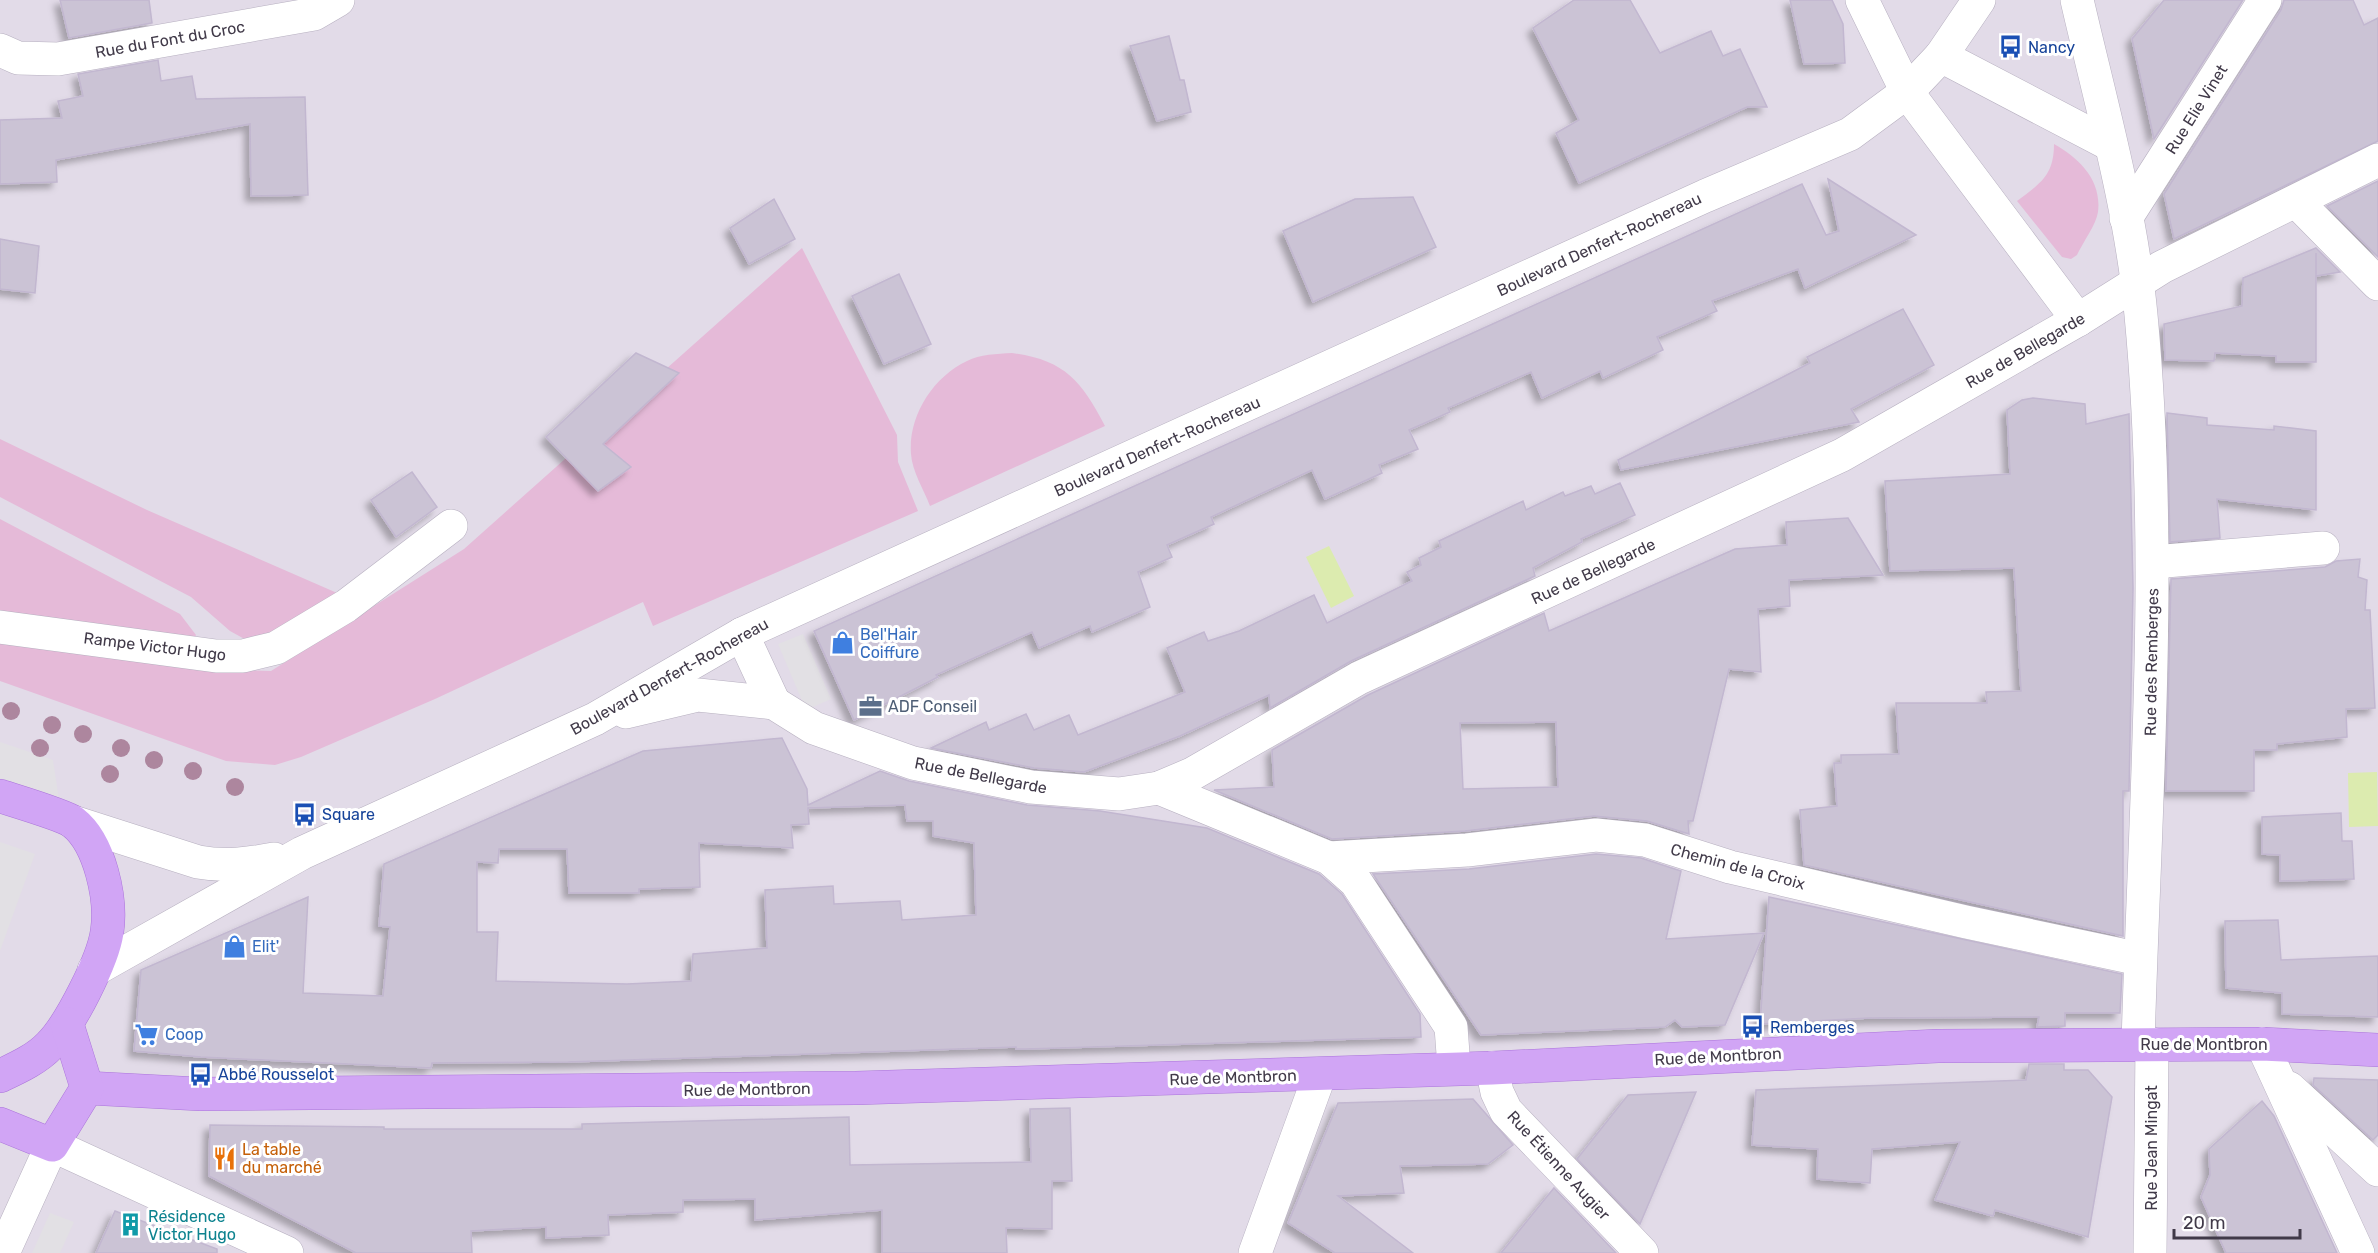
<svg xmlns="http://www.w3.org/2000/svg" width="2378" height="1253" font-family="Rubik,sans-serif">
<defs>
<filter id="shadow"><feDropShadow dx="-5.5" dy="5.5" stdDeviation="3" flood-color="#0004"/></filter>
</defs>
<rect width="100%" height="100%" fill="#f1ecf5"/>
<rect fill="#e2dbe8" x="0" y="0" width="2378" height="1253"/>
<g fill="#e5bad8">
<path d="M2054,144C2079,158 2102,180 2098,212C2096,225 2083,242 2077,255L2071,259L2062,257L2017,201C2041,183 2054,175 2054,144Z"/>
<path d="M802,248L897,435L898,462L918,511L653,626L643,602L435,699L301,757L275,765L226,761L0,681V639L192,669L271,671L464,549Z"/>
<path d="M1012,353C1064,360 1081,380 1105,426L930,506C924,490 912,471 911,454C908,416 933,377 967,361C980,354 997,354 1012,353Z"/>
<path d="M0,439L147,510L344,596L276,639L250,642L230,631L191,597L0,497Z"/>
<path d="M0,519L180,614L196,635L193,641L0,613Z"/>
</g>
<g fill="#e2e0e4">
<path d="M803,634L831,699L806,710L778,644Z"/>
<path d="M0,742L53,760L59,799L0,778Z"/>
<path d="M0,842L35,854L0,951Z"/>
<path d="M50,1213L74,1222L60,1253H32Z"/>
</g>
<g fill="#dcebaf">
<path d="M1329,546L1354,596L1331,608L1306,557Z"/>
<path d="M2377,772L2378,826L2349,827L2348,773Z"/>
</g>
<g fill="#cbc3d5" stroke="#c2b7d0" stroke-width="1.5" fill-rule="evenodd" filter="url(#shadow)">
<path d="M60,0H149L152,23L69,38Z"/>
<path d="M1574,0H1630L1660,53L1711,31L1723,56L1740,49L1767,107H1747L1579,183L1556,133L1579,120L1533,28Z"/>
<path d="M1790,0H1832L1843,24L1845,63L1804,64Z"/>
<path d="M2164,0H2243L2154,139L2132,39Z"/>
<path d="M2284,0H2353L2364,25L2378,18V141L2174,239L2164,194L2281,10Z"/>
<path d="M1169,36L1180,80H1184L1191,112L1157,121L1130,46Z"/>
<path d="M158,60L161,81L192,76L196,99L305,97L308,195L251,196L250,124L56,160L57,182L0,184V120L62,118L58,101L83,96L78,74Z"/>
<path d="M1828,179L1916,235L1805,288L1798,269L1712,301L1717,311L1657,337L1663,350L1603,378L1600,371L1542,398L1531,372L1448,408L1450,412L1409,430L1418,449L1379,465L1382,473L1325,499L1312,470L1211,517L1214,524L1167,545L1172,557L1138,572L1150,607L1092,632L1090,626L1039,648L1032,632L936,675L938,677L854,720L814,631L1802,184L1826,235L1839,231Z"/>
<path d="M2378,181V257L2327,206Z"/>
<path d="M1413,197L1436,247L1313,302L1283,231L1355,199Z"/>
<path d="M774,199L795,239L749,264L730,228Z"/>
<path d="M0,239L39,246L35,293L0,289Z"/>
<path d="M2316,248L2340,272L2316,276V253V362H2276V356L2215,353L2214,361L2165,360L2164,324L2242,306L2243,278Z"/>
<path d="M899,274L931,344L884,364L852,296Z"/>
<path d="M1903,309L1934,365L1851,409L1859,422L1621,470L1618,460L1779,379L1810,363L1807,357Z"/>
<path d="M636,353L679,373L603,444L631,467L598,491L546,437Z"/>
<path d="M2033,398L2085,404L2086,424L2129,414L2133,588L2129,791H2123V936L1804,865L1800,810L1837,806L1834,763H1841V755L1899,754L1896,703H1987L1986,692L2021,691L2014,568L1890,571L1885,481L2010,474L2007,410L2022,400Z"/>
<path d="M2167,413L2207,418V425L2274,430V426L2316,431V510L2217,499L2220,538L2170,542Z"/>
<path d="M412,472L437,507L396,537L371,500Z"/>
<path d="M1620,483L1635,515L1581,539L1582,542L1533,568L1535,576L1351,661L1270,708L1269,695L1180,736L1084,772L1034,768L931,748L986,722L989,730L1026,714L1034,730L1069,715L1078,735L1185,692L1167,648L1204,632L1208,641L1239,631L1314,595L1327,623L1412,581L1407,572L1421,565L1419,558L1441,547L1439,541L1523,501L1526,510L1563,492L1565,496L1591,486L1595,494Z"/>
<path d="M1848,518L1883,575L1789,580L1790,606L1758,609L1761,672L1729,669L1693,821H1688L1689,834L1647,821L1594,816L1465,831L1332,839L1214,790L1274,787L1272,750L1368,695L1544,613L1549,631L1735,549L1787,545L1786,522ZM1556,722L1558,787L1463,789L1460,723Z"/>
<path d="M2360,559L2358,577L2367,580L2365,610H2370L2375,708L2346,709L2347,737L2277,744V750H2254V791H2166L2171,579L2325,567L2336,561Z"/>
<path d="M782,738L807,789L808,805L880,771L909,781L1027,805L1100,811L1207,828L1319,874L1342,894L1420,1014L1421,1037L1026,1049H1016V1047L568,1062L432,1063L431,1068L201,1057L134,1051L141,970L308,897L303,993L383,996L390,927L379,926L384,864L643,751ZM905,805L907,821H933V836L974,843L976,915L902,920L900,901L834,904L833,886L765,890L767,948L693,954L691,981L627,984L496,981L498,932H477V862L498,863L499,849H567L569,893H639V889L700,887L699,843L793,848L791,825L809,824L808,808Z"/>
<path d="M2341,813L2342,841H2352L2354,879L2280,881V855L2262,854V817Z"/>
<path d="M1596,854L1641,858L1681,871L1666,939L1764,933L1725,1025L1682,1027L1675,1020L1665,1027L1481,1035L1373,874L1469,869Z"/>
<path d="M1769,897L2122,974L2120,1013H2065V1026L2037,1027L2039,1017L1869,1018L1760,1024Z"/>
<path d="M2278,920L2281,960L2378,956V1017L2282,1014V993L2226,988L2225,921Z"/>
<path d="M2029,1064H2064V1070H2088L2112,1097L2088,1237L1995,1210L1993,1216L1935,1200L1960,1142L1872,1149L1870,1183L1817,1179L1818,1149L1752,1145L1756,1090L2026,1080Z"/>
<path d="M2314,1078L2378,1080V1135L2373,1140L2313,1085Z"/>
<path d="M1696,1092L1640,1224L1577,1159L1628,1095Z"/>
<path d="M1473,1099L1513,1145L1488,1164L1400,1166L1404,1193L1338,1196L1413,1253H1335L1288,1223L1338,1103Z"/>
<path d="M2262,1101L2274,1116L2337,1253H2226L2201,1197L2210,1175L2209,1149Z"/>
<path d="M1070,1108L1072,1181H1052V1229L1006,1228L1007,1253H882V1210L755,1220V1199L683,1200V1212L608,1215L609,1235L546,1238V1227L471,1231L472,1253H356L209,1176L210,1125L384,1127V1129H582V1124L849,1117L850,1165L1031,1162L1030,1109Z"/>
<path d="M1554,1188L1616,1253H1501Z"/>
<path d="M115,1211L217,1249V1253H96Z"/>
</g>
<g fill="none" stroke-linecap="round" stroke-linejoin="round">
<defs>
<g id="minor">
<path d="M1862,0L1907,92L2078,320"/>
<path d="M2077,0C2101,104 2131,209 2141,315C2164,558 2145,801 2138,1044"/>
<path d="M0,50L18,58L58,59L314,14L338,0"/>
<path d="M1941,56L2111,145"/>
<path d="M2297,202L2378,284"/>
<path d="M2126,218L2265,0"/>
<path d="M2153,562L2323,548"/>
<path d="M0,627L216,656H243L276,648L346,606L451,526"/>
<path d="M742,634L774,703"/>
<path d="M626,712L698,695L774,703L814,728L913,763L1031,787L1119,794L1159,788L1192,774L1359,678L1842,455L2078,320L2162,267L2378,160"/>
<path d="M1159,788L1329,858L1356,882L1451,1027L1454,1067"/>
<path d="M73,822L198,862C226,867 247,864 274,859"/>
<path d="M1329,858L1467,850L1596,835L1645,840L1730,867L1966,922L2140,959"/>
<path d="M94,970L302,853L595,719L742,634L1705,196L1850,134L1907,92L1941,56L1979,0"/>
<path d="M2262,1044L2358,1253"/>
<path d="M1492,1068L1497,1092L1506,1111L1642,1253"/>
<path d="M2289,1088L2378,1170"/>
<path d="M3,1253L52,1145L287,1253"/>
<path d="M1255,1253L1320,1074"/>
<path d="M2150,1253L2152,1044"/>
</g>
<g id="major">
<path d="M0,796C15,801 63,815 73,822C100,843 112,899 107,932C103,960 70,1025 50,1045C37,1059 17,1068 0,1076"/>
<path d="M87,1088L200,1094L856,1088L1492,1068L1938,1046L2262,1044L2378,1050"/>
<path d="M0,1124L52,1145L87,1088L67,1024"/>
</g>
</defs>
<use href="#minor" stroke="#b7b0c0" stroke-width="34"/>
<use href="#major" stroke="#ab75da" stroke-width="34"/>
<use href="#minor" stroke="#fff" stroke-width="33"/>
<use href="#major" stroke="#d1a5f5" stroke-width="33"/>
</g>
<g fill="#ad869e">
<circle cx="11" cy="711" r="9"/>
<circle cx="52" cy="725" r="9"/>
<circle cx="83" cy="734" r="9"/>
<circle cx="40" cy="748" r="9"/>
<circle cx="121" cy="748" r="9"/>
<circle cx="154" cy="760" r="9"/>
<circle cx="193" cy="771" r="9"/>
<circle cx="110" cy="774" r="9"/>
<circle cx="235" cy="787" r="9"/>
</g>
<defs>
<symbol id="bus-bare" viewBox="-9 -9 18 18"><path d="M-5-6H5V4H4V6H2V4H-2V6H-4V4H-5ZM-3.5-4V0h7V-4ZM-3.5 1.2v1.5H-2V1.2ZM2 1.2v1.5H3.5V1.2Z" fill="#1a4fb4" stroke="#fff" stroke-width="2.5" paint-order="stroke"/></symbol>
<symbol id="shop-bare" viewBox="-9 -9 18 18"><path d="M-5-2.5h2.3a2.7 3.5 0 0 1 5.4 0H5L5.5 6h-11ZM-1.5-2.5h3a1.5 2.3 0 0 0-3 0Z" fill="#3f7fe0" stroke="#fff" stroke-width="2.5" paint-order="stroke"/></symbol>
<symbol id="office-bare" viewBox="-9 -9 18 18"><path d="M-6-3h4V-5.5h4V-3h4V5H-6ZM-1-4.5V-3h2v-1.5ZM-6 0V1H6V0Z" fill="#5c6f8a" stroke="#fff" stroke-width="2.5" paint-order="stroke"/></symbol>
<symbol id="supermarket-bare" viewBox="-9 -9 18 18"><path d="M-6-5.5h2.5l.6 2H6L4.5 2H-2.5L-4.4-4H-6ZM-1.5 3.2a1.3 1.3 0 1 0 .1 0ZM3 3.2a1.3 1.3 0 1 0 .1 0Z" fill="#3f7fe0" stroke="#fff" stroke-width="2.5" paint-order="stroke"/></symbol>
<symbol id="restaurant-bare" viewBox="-9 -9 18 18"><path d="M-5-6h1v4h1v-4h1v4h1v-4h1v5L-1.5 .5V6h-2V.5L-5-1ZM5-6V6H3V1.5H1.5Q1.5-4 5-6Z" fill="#e8710a" stroke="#fff" stroke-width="2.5" paint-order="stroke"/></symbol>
<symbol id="building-bare" viewBox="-9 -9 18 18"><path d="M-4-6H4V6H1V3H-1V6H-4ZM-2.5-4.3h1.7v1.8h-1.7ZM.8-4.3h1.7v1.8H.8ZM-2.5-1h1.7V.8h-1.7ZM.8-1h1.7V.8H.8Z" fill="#0f9aa8" stroke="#fff" stroke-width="2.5" paint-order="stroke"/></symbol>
</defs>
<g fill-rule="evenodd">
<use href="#bus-bare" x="1994" y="30" width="33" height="33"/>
<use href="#shop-bare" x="826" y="626" width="33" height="33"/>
<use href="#office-bare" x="854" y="690" width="33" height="33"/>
<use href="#bus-bare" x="288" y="798" width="33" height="33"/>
<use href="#shop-bare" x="218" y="930" width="33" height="33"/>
<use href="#bus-bare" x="1736" y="1010" width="33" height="33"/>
<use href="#supermarket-bare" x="130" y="1018" width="33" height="33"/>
<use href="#bus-bare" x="184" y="1058" width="33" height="33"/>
<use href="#restaurant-bare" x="208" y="1142" width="33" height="33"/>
<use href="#building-bare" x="114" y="1208" width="33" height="33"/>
</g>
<g text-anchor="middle" stroke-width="6" stroke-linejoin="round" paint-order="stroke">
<g font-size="16" fill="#413a49" stroke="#fff">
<text transform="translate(170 39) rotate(-10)" y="6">Rue du Font du Croc</text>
<text transform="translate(2196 109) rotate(-58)" y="6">Rue Elie Vinet</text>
<text transform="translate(1599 244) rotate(-25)" y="6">Boulevard Denfert-Rochereau</text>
<text transform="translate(2025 350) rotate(-30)" y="6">Rue de Bellegarde</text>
<text transform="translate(1157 446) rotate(-24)" y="6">Boulevard Denfert-Rochereau</text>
<text transform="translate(1593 571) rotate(-25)" y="6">Rue de Bellegarde</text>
<text transform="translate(155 646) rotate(7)" y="6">Rampe Victor Hugo</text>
<text transform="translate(2151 662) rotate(-89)" y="6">Rue des Remberges</text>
<text transform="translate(669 676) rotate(-29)" y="6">Boulevard Denfert-Rochereau</text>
<text transform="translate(981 775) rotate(11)" y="6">Rue de Bellegarde</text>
<text transform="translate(1738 866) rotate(15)" y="6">Chemin de la Croix</text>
<text x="2204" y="1050">Rue de Montbron</text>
<text transform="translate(1718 1056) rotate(-3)" y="6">Rue de Montbron</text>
<text transform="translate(1233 1077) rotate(-2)" y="6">Rue de Montbron</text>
<text transform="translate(747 1089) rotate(-1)" y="6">Rue de Montbron</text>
<text transform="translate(2151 1148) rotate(-90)" y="6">Rue Jean Mingat</text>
<text transform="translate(1559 1165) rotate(47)" y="6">Rue Étienne Augier</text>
</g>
<g font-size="16" fill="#164399" stroke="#fff" text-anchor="start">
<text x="2028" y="53">Nancy</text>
<text x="322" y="820">Square</text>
<text x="1770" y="1033">Remberges</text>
<text x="218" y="1080">Abbé Rousselot</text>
</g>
<g font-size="16" fill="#366cbe" stroke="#fff" text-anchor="start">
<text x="860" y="640">Bel'Hair<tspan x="860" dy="18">Coiffure</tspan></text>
<text x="252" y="952">Elit'</text>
<text x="165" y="1040">Coop</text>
</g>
<g font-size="16" fill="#4e5e75" stroke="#fff" text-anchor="start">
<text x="888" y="712">ADF Conseil</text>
</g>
<g font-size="16" fill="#c56008" stroke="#fff" text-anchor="start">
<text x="242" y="1155">La table<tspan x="242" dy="18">du marché</tspan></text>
</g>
<g font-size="16" fill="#0d838f" stroke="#fff" text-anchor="start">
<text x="148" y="1222">Résidence<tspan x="148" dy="18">Victor Hugo</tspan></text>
</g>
</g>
<path d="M2174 1229v9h126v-9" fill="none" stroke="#413a49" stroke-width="3"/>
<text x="2183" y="1229" font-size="18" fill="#413a49" stroke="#ffffff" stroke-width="4.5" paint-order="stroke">20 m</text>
</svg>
